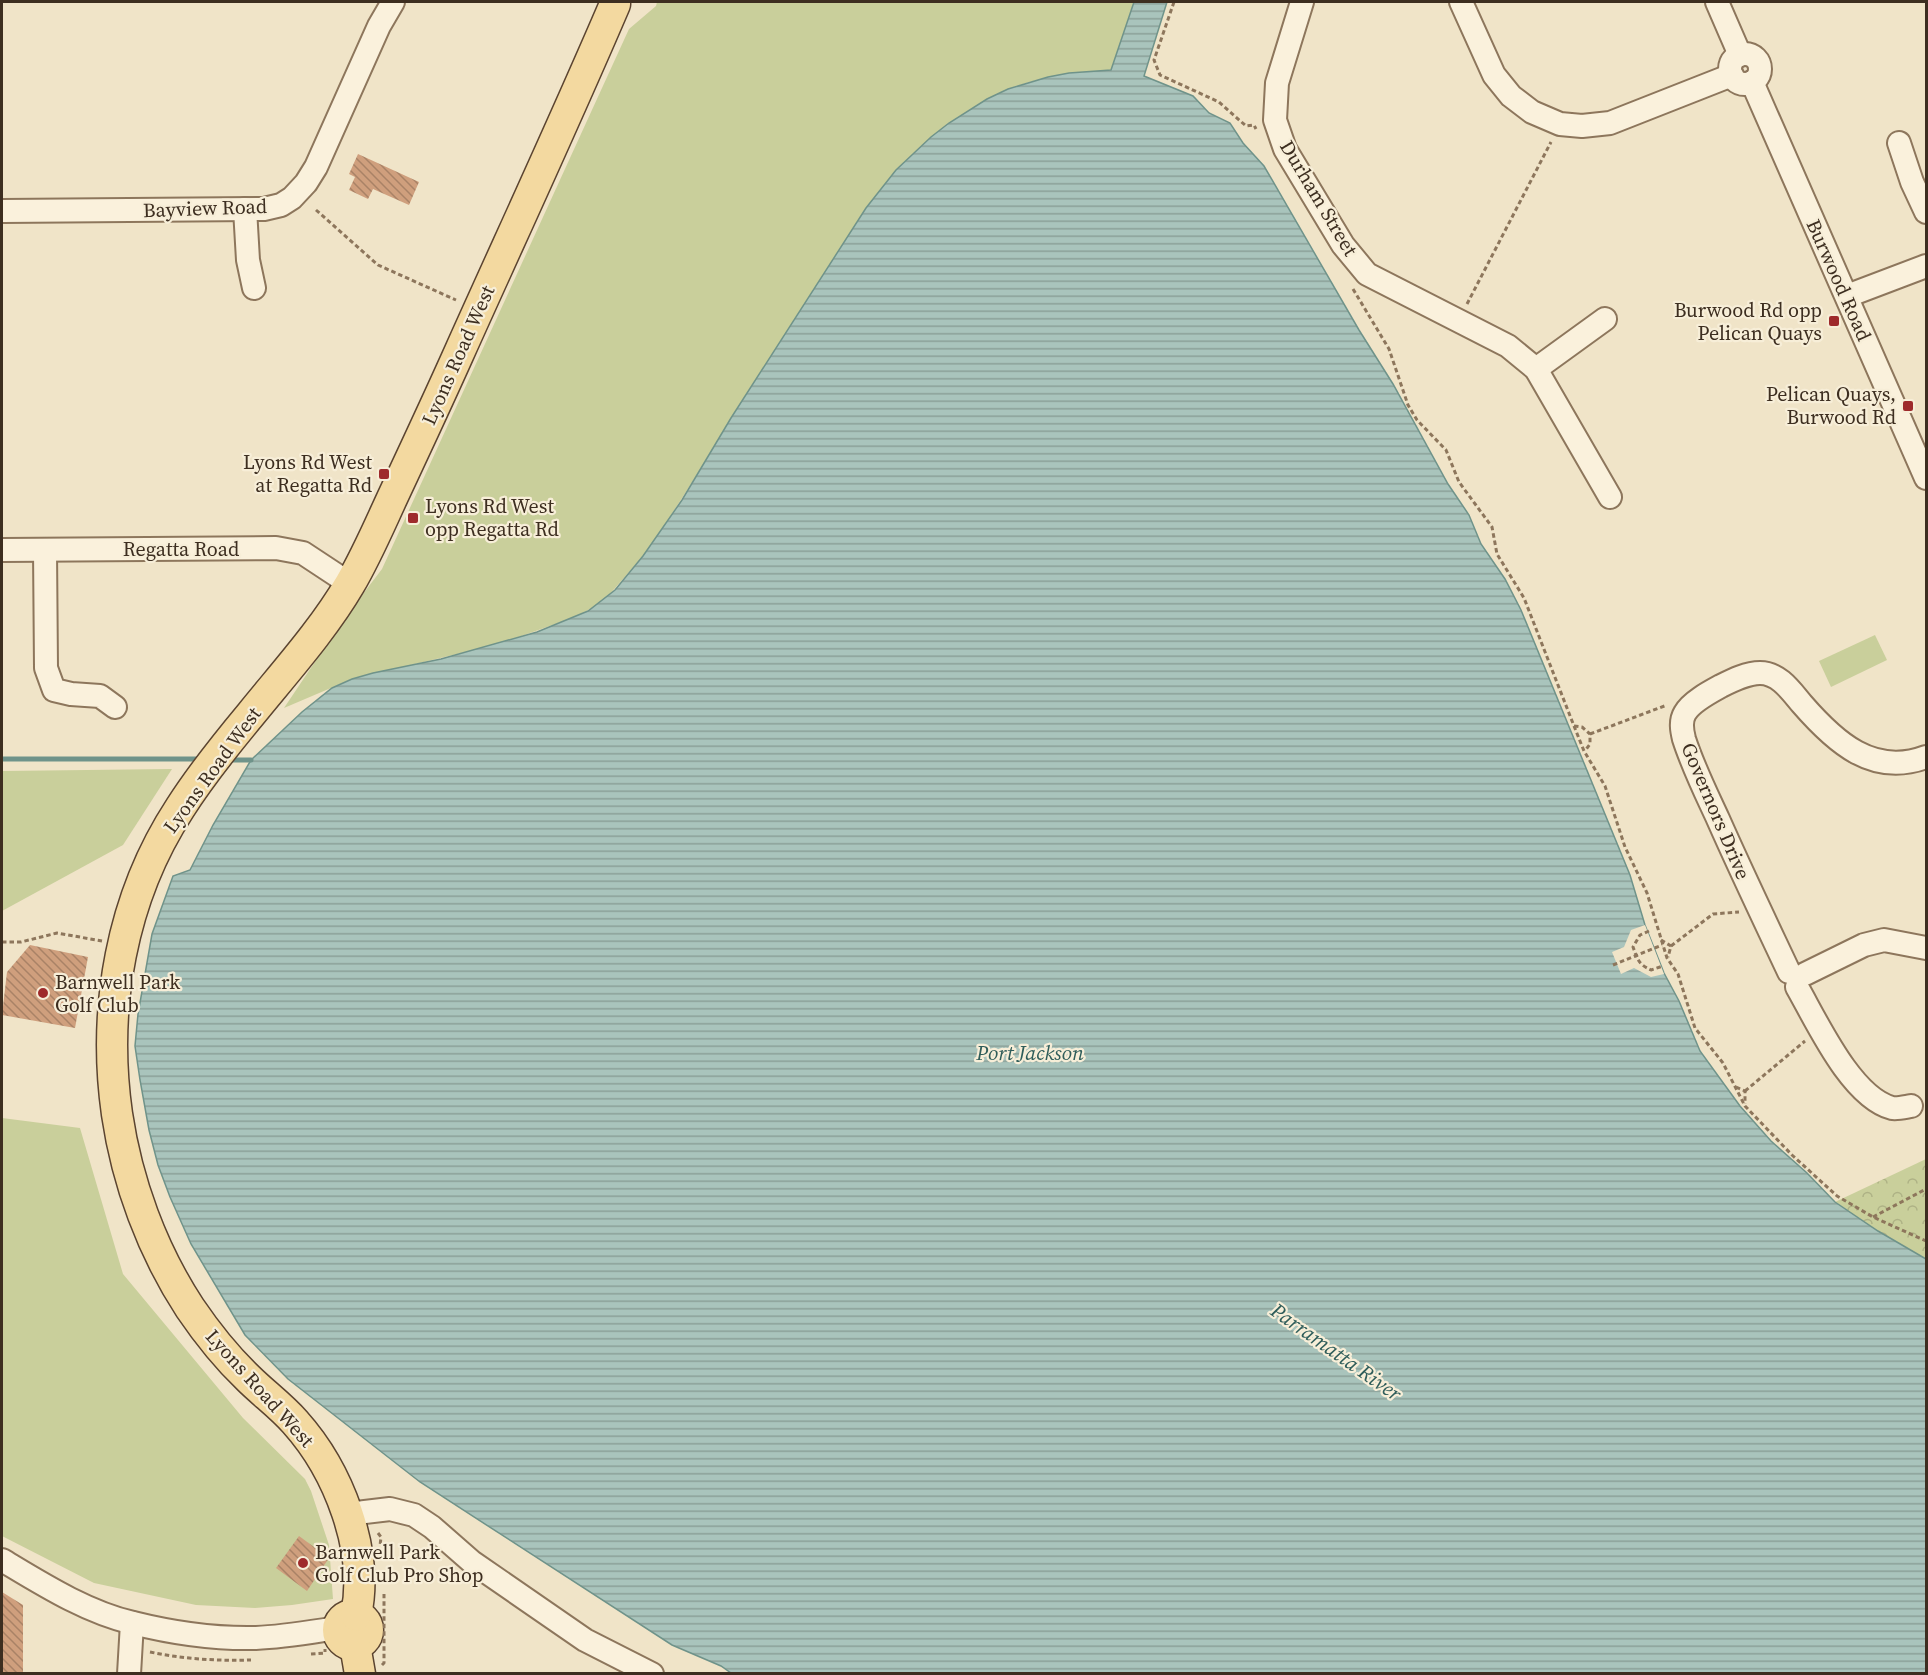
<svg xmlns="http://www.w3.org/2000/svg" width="1928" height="1675" font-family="'Source Serif 4',serif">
<defs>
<pattern id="park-crowns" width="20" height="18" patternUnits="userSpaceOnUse" patternTransform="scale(1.5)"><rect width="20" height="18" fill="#c9cf9b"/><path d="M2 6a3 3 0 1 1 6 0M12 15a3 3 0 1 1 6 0" fill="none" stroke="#aeb285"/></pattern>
<pattern id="water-rules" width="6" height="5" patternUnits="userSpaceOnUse" patternTransform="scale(1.5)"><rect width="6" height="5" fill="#a9c4bc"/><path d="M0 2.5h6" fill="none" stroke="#8ba098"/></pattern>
<pattern id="building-back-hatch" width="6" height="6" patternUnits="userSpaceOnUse" patternTransform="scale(1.5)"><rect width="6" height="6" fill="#cf9f7d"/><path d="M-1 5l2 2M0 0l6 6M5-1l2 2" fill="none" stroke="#a98266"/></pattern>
</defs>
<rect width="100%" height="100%" fill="#f0e4c8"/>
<g fill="#c9cf9b">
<path d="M657,2H1134L1111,70L1069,73L1029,82L1008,89L968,111L854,228L668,520L643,556L609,595L599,604L575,617L499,644L352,679L284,708L343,620L382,569L629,29L656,6Z"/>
<path d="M1875,635L1887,660L1831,687L1819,661Z"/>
<path d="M172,769L123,845L2,911V771Z"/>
<path d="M2,1118L80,1128L123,1274L243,1418L305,1479L311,1491L329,1545L333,1599L292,1605L255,1608L196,1605L94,1583L2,1536Z"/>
</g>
<path fill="url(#park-crowns)" d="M1926,1159V1259L1878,1231L1835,1202Z"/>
<path fill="url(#water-rules)" stroke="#6f938a" stroke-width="1.5" d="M1134,2H1167L1144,76L1193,96L1209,113L1230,123L1243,143L1264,166L1359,330L1393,384L1448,484L1469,515L1481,544L1505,579L1521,610L1630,875L1645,925L1664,973L1679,1001L1700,1051L1740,1106L1771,1141L1807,1173L1835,1202L1878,1231L1926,1259V1673H731L721,1666L672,1645L420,1482L288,1379L245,1335L191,1244L170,1197L158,1165L149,1130L140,1080L135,1046L138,1014L152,934L173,876L190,870L213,825L251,760L302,712L332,688L352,679L373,673L441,659L537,632L588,611L615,590L643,556L682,500L731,418L866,208L896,170L931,137L949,123L987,99L1008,89L1048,77L1069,73L1111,70Z"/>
<path fill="#f0e4c8" d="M1645,925L1664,974L1651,977L1634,968L1621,974L1612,952L1624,947L1631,930Z"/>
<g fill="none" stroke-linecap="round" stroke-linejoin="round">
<g stroke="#6f938a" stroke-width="5">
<path d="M2,759H201"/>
<path d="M228,760H251"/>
</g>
</g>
<g fill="url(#building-back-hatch)">
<path d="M358,154L419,182L409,205L373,189L368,199L349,190L355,177L349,174Z"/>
<path d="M30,945L88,957L75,1028L2,1015L7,972Z"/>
<path d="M299,1536L329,1558L307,1591L276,1568Z"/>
<path d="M2,1592L23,1605V1674H2Z"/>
</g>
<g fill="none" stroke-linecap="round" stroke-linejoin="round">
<defs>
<g id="minor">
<path d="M1302,2L1277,83L1275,120L1285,149L1343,245L1367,274L1508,346L1536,369L1610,497"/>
<path d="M1461,2L1494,75L1511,96L1532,112L1560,124L1582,126L1610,123L1732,75"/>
<path d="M1717,2L1740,55"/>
<circle cx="1745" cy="69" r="15"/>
<path d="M1752,82L1926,478"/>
<path d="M1899,143L1912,182L1926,212"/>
<path d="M245,209L248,260L254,288"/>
<path d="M2,211L264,209L281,205L292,198L306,183L316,167L379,26L393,2"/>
<path d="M1847,296L1926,266"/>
<path d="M1536,369L1605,319"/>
<path d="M2,550L276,548L303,553L350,584"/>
<path d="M45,550L46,668L54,690L71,694L100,696L115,707"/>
<path d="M1789,972C1765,921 1741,871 1718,819C1706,793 1693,767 1684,739C1682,731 1680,721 1685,713C1691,702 1710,692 1721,686C1733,680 1747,673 1760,673C1779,673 1791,691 1802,704C1835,742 1873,777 1926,757"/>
<path d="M1805,974L1864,945L1884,940L1926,948"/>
<path d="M1797,987C1817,1022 1851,1097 1892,1108C1897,1109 1905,1107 1911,1106"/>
<path d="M348,1514L390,1509L414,1515L432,1527L472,1562L585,1640L652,1674"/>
<path d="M2,1560C42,1584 86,1612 133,1623C173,1633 215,1639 256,1638C283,1637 311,1632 338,1628"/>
<path d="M129,1674L132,1623"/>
</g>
<g id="major">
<circle cx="353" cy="1630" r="15"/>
<path d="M356,1615C370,1550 338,1470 295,1422C281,1406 263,1393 248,1378C227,1358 207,1333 190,1308C152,1250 127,1182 117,1114C102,1009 121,898 180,808C201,775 226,744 251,714C285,672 323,630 350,584C367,555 380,524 394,494C416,447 438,400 459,353C511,237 565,121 615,4"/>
<path d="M355,1645L360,1674"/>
</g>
</defs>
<use href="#minor" stroke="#8d765c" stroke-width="26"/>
<use href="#major" stroke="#5b4430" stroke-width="33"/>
<g stroke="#8d765c" stroke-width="3" stroke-dasharray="4.5 3" stroke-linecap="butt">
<path d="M1174,2L1154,60L1160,75L1219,102L1246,126L1254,125L1256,129"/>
<path d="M316,210L378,265L456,300"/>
<path d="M1353,289L1389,349L1408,405L1417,420L1446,450L1459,482L1492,527L1497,554L1524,598L1574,726L1584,751L1605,786L1625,847L1647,893L1667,958L1678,974L1695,1028L1723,1063L1745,1106L1792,1155L1837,1196L1873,1217L1926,1241"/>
<path d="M1467,304L1551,142"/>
<path d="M1574,726L1582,727L1590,734V744L1585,751"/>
<path d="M1590,734L1667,705"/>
<path d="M1649,931L1640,935L1633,947C1638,960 1638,964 1651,970L1663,966"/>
<path d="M1661,940L1671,946L1668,957"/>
<path d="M2,942H21L57,933L102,941"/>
<path d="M1671,946L1713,914L1739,912"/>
<path d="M1613,965L1662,945"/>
<path d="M1736,1087L1745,1091V1104"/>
<path d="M1745,1091L1805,1041"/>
<path d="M1873,1217L1926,1189"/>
<path d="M378,1533L381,1537L380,1546"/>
<path d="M150,1652C183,1659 217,1661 251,1660"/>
<path d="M311,1654L325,1653V1649"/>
<path d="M382,1665L384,1663V1594"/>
</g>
<use href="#minor" stroke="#faf1dc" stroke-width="22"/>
<use href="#major" stroke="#f3d9a0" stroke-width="30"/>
</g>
<g fill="#9e2a2b" stroke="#f7eed8" stroke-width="2">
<rect x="1828" y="315" width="12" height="12" rx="3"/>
<rect x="1902" y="400" width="12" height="12" rx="3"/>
<rect x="378" y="468" width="12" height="12" rx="3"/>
<rect x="407" y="512" width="12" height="12" rx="3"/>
<circle cx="43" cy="993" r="6"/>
<circle cx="303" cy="1563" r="6"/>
</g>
<g text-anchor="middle" stroke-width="4.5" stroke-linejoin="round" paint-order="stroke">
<g font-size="20" fill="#3d2e20" stroke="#f7eed8">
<text transform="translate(1319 198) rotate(59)" y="7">Durham Street</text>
<text transform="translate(205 208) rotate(-2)" y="7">Bayview Road</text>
<text transform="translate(1839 280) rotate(66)" y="7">Burwood Road</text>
<text transform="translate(458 355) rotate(-66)" y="7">Lyons Road West</text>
<text x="181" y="556">Regatta Road</text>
<text transform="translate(212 770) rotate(-54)" y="7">Lyons Road West</text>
<text transform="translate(1716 811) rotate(67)" y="7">Governors Drive</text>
<text transform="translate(260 1388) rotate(48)" y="7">Lyons Road West</text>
</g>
<g font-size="20" fill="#3d2e20" stroke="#f7eed8" text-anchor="end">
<text x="1822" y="317">Burwood Rd opp<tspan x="1822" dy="23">Pelican Quays</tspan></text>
<text x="1896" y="401">Pelican Quays,<tspan x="1896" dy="23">Burwood Rd</tspan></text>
<text x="372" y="469">Lyons Rd West<tspan x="372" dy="23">at Regatta Rd</tspan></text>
<text x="425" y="513" text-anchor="start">Lyons Rd West<tspan x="425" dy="23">opp Regatta Rd</tspan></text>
<text x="55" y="989" text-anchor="start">Barnwell Park<tspan x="55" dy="23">Golf Club</tspan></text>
<text x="315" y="1559" text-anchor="start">Barnwell Park<tspan x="315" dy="23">Golf Club Pro Shop</tspan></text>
</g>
<g font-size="21" font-style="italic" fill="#2f5d5a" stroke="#f7eed8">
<text x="1030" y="1060">Port Jackson</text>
<text transform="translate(1336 1352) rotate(35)" y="7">Parramatta River</text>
</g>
</g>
<rect width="1928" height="1675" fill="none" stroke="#3d2e20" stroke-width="6"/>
</svg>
